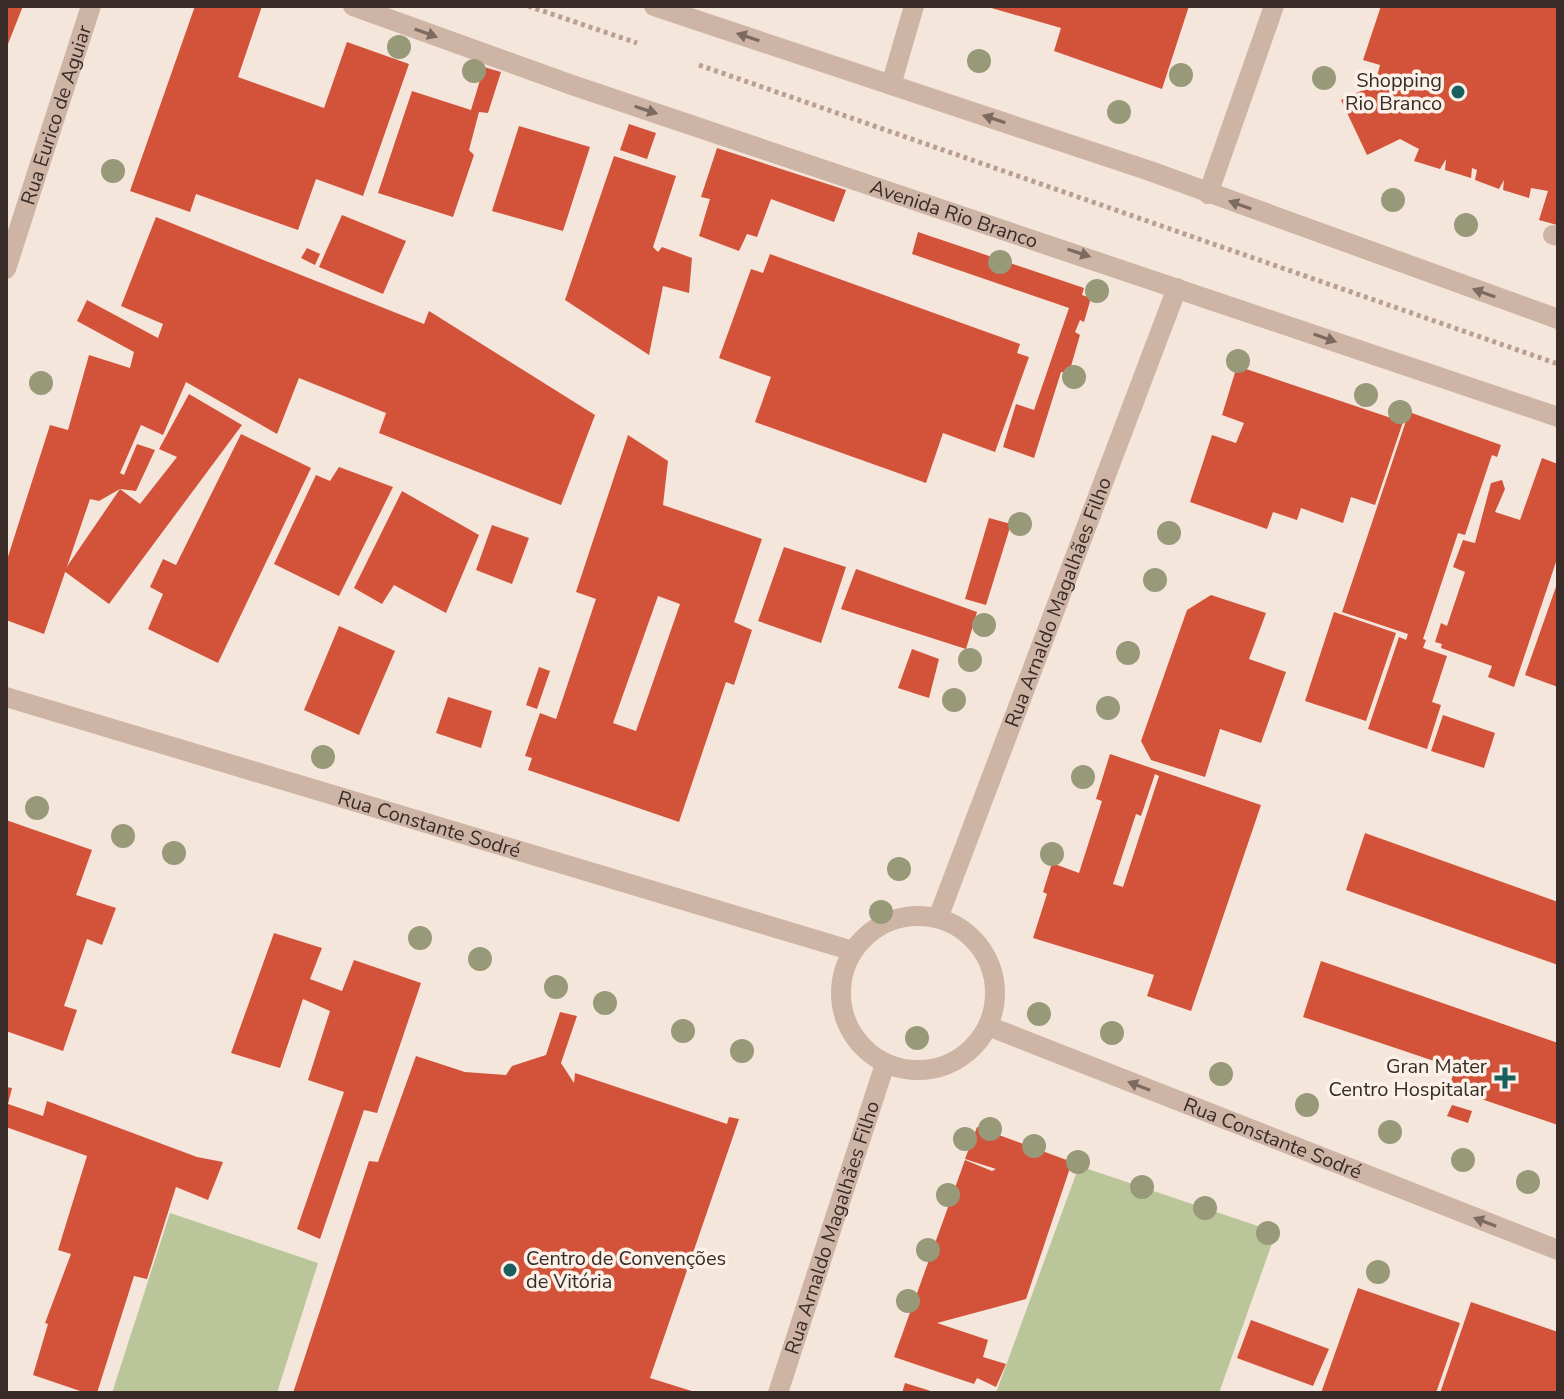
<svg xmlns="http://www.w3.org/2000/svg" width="1564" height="1399" font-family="'Nunito Sans',sans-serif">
<rect width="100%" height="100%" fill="#f4e6db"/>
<g fill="#bac599">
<path d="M1079,1166L1276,1232L1219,1393H996Z"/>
<path d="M170,1213L318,1263L277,1393H112Z"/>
</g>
<g fill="#d3533a" fill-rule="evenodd">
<path d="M6,6H23L6,49Z"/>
<path d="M195,6H262L238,77L324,108L347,42L409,64L363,196L316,179L298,230L196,194L190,212L130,191Z"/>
<path d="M1189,6L1162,89L1054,51L1061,28L988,7Z"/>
<path d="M1381,6H1558V236L1553,235L1557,225L1539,220L1548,191L1531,188L1529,198L1503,190L1504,180L1499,189L1475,180L1477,170L1472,168L1471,178L1445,170L1446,159L1440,169L1414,161L1419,149L1400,139L1367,155L1341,100L1374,85L1369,83L1376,80L1380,65L1363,60Z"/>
<path d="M484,67L501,72L488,113L479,112L469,150L474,155L453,217L378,193L412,91L471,110Z"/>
<path d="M629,124L656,133L647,159L620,150Z"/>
<path d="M519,126L590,147L563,231L492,211Z"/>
<path d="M717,148L846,190L834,222L771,199L757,237L747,234L739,251L699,236L710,199L701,197Z"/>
<path d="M614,156L676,176L653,247L658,252L662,247L692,258L689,293L663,286L649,355L565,300Z"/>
<path d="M342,215L406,241L383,294L319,267Z"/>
<path d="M156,217L424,324L429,311L595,415L561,505L379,433L386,413L299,378L277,434L186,382L163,435L141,425L120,473L124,475L137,444L155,450L136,491L120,489L99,501L90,499L44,634L6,620V563L50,425L68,430L89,355L130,368L134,352L77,321L87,300L158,338L163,324L121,306Z"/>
<path d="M918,232L1084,288L1082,295L1091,298L1084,322L1080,320L1075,332L1080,335L1069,373L1061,372L1034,458L1003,447L1016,404L1034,410L1069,308L912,254Z"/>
<path d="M307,248L320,254L315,265L301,258Z"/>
<path d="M770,254L1020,344L1017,353L1029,357L995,452L943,433L926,483L755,422L771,377L719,358L751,269L763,273Z"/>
<path d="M1237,366L1403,422L1375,505L1351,497L1343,523L1301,508L1297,520L1273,512L1267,529L1190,502L1212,435L1236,443L1244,423L1222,415Z"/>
<path d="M189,394L242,425L109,604L64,571L120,489L140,504L177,457L159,449Z"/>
<path d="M1409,412L1501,445L1497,457L1492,455L1465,535L1458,533L1423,639L1426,640L1423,648L1447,656L1432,702L1441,705L1427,749L1368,729L1399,637L1406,640L1408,634L1342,612Z"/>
<path d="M241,434L311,468L218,663L148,629L163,594L150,587L163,559L176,565Z"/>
<path d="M628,435L668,461L663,505L762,539L734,622L752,630L734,685L726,682L679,822L528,770L532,758L525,756L540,713L556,719L596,599L576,592ZM658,596L680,604L636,731L613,723Z"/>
<path d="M1542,458L1558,464V556L1514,687L1488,677L1492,666L1441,648L1442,644L1435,642L1441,623L1447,626L1465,572L1453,567L1463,540L1475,543L1491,483L1502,480L1505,489L1495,512L1520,520Z"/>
<path d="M339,467L393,487L339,596L274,564L316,475L330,481Z"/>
<path d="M402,491L479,535L446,613L394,585L382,604L354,588Z"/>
<path d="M989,518L1011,524L986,605L965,599Z"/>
<path d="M492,525L529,538L512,584L476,570Z"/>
<path d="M784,547L846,567L821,643L758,621Z"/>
<path d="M856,569L977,612L966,649L841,609Z"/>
<path d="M1558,581V687L1525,675Z"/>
<path d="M1211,595L1266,613L1249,659L1286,672L1261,743L1220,729L1205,777L1151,760L1141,741L1187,610Z"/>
<path d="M1334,612L1396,633L1366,721L1305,701Z"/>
<path d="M339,626L395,651L359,735L304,710Z"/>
<path d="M912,649L939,659L929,698L898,688Z"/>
<path d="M539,667L550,671L537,709L526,705Z"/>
<path d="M448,697L492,711L481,748L436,733Z"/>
<path d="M1443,715L1495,733L1484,768L1431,751Z"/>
<path d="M1110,754L1261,805L1191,1011L1147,996L1154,975L1033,938L1047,894L1043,892L1052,863L1079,873L1102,801L1096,799ZM1155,774L1159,776L1123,887L1113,884L1136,814L1141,816Z"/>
<path d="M6,820L92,850L76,895L116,908L102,945L87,939L64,1006L77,1010L63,1051L6,1031Z"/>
<path d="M1365,833L1558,902V965L1346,890Z"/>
<path d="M274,933L322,948L310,979L342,991L354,960L421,983L377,1113L364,1110L320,1239L297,1229L344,1092L308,1080L330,1011L303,999L280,1068L231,1053Z"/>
<path d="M1321,961L1558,1043V1125L1449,1088L1455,1068L1303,1017Z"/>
<path d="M560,1012L577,1016L561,1063L574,1083L575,1073L727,1124L729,1117L739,1119L650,1378L698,1393H293L369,1161L378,1162L416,1056L465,1072L506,1075L512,1066L546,1055Z"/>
<path d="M6,1087L12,1088L8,1104L43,1116L47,1101L197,1157L223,1162L208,1200L176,1187L147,1279L134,1276L97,1393H86L33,1375L48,1324L45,1323L71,1254L58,1250L87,1156L6,1127Z"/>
<path d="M1452,1105L1472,1111L1468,1123L1447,1116Z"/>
<path d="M977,1127L1072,1162L1026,1299L937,1323L988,1340L983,1357L1006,1364L996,1387L977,1378L974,1384L894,1357L965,1160L992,1171L996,1169L965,1159Z"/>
<path d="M1358,1288L1460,1323L1436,1393H1321Z"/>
<path d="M1471,1302L1558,1332V1393H1440Z"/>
<path d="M1251,1320L1329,1349L1313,1386L1237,1358Z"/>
<path d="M905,1383L934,1392V1393H902Z"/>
</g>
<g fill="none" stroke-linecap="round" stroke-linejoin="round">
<g stroke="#ba9e8f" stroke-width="5" stroke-dasharray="4 4" stroke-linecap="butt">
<path d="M528,6L637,43"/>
<path d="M699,65L1558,364"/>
</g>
<g stroke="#ceb4a5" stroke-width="20">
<path id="s1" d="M353,6L572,85L1558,417"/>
<path d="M654,6L1150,171L1558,319"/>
<path d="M891,85L914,6"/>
<path d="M1208,194L1274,6"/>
<path d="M1553,235L1558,236"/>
<path id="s2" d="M6,269L91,6"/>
<path id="s3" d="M6,697L853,951"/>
<circle cx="918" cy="993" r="77"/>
<path id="s4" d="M938,918L1177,288"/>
<path id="s5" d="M988,1026L1558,1250"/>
<path id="s6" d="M778,1393L885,1064"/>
</g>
</g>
<g fill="#989979">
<circle cx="399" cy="47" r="12"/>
<circle cx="979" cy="61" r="12"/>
<circle cx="474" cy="71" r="12"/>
<circle cx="1181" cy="75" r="12"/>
<circle cx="1324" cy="78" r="12"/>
<circle cx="1119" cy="112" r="12"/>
<circle cx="113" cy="171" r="12"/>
<circle cx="1393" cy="200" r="12"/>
<circle cx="1466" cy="225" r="12"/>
<circle cx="1000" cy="262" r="12"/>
<circle cx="1097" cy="291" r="12"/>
<circle cx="1238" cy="361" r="12"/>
<circle cx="1074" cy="377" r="12"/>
<circle cx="41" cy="383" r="12"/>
<circle cx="1366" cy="395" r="12"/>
<circle cx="1400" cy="412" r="12"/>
<circle cx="1020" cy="524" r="12"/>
<circle cx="1169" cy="533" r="12"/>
<circle cx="1155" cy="580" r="12"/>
<circle cx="984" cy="625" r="12"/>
<circle cx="1128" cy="653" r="12"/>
<circle cx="970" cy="660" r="12"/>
<circle cx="954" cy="700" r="12"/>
<circle cx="1108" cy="708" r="12"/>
<circle cx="323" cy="757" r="12"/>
<circle cx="1083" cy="777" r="12"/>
<circle cx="37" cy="808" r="12"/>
<circle cx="123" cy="836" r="12"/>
<circle cx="174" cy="853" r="12"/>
<circle cx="1052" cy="854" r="12"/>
<circle cx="899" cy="869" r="12"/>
<circle cx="881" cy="912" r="12"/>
<circle cx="420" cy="938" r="12"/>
<circle cx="480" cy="959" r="12"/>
<circle cx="556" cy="987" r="12"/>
<circle cx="605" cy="1003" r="12"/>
<circle cx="1039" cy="1014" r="12"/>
<circle cx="683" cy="1031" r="12"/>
<circle cx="1112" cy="1033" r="12"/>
<circle cx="917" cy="1038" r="12"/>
<circle cx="742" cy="1051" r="12"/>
<circle cx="1221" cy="1074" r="12"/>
<circle cx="1307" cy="1105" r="12"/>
<circle cx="990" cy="1129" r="12"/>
<circle cx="1390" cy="1132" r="12"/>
<circle cx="965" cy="1139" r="12"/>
<circle cx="1034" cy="1146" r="12"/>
<circle cx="1463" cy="1160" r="12"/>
<circle cx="1078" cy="1162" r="12"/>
<circle cx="1528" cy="1182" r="12"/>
<circle cx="1142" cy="1187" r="12"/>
<circle cx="948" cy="1195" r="12"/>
<circle cx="1205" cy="1208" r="12"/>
<circle cx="1268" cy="1233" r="12"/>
<circle cx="928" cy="1250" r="12"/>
<circle cx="1378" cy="1272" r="12"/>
<circle cx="908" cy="1301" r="12"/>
</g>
<defs><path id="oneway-solid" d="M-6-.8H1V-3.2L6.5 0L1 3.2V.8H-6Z" transform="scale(2)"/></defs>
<g fill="#7c6960">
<use href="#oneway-solid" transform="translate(426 33) rotate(20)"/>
<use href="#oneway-solid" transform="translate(748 37) rotate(-162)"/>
<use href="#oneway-solid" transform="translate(646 110) rotate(18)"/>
<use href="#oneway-solid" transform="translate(994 119) rotate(-162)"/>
<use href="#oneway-solid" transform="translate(1240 205) rotate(-160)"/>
<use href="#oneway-solid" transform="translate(1079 253) rotate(18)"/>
<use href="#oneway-solid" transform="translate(1484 293) rotate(-160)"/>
<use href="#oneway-solid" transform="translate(1325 338) rotate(19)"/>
<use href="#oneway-solid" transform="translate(1139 1086) rotate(-159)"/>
<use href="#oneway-solid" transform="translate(1485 1222) rotate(-159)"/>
</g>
<g fill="#185f5e" stroke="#fbf1e8" stroke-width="3">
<circle cx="1458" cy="92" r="8"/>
<path d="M1501 1066h8v8h8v8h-8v8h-8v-8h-8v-8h8z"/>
<circle cx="510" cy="1270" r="8"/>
</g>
<g text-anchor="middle" stroke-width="7" stroke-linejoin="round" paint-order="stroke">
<g font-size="20" fill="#392b27" stroke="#fbf1e8" text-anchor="end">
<text x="1442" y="87">Shopping<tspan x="1442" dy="23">Rio Branco</tspan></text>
<text x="1487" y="1073">Gran Mater<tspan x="1487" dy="23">Centro Hospitalar</tspan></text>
<text x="526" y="1265" text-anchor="start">Centro de Convenções<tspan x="526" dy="23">de Vitória</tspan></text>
</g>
<g font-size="20" fill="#392b27" stroke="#fbf1e8">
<text dy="7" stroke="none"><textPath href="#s2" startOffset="162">Rua Eurico de Aguiar</textPath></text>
<text dy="7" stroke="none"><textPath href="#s1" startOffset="636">Avenida Rio Branco</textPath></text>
<text dy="7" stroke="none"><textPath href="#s4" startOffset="338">Rua Arnaldo Magalhães Filho</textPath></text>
<text dy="7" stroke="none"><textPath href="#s3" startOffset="442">Rua Constante Sodré</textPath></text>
<text dy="7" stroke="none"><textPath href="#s5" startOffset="306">Rua Constante Sodré</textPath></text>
<text dy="7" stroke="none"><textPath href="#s6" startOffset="174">Rua Arnaldo Magalhães Filho</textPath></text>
</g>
</g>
<rect width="1564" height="1399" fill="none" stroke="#392b27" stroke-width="16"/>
</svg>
